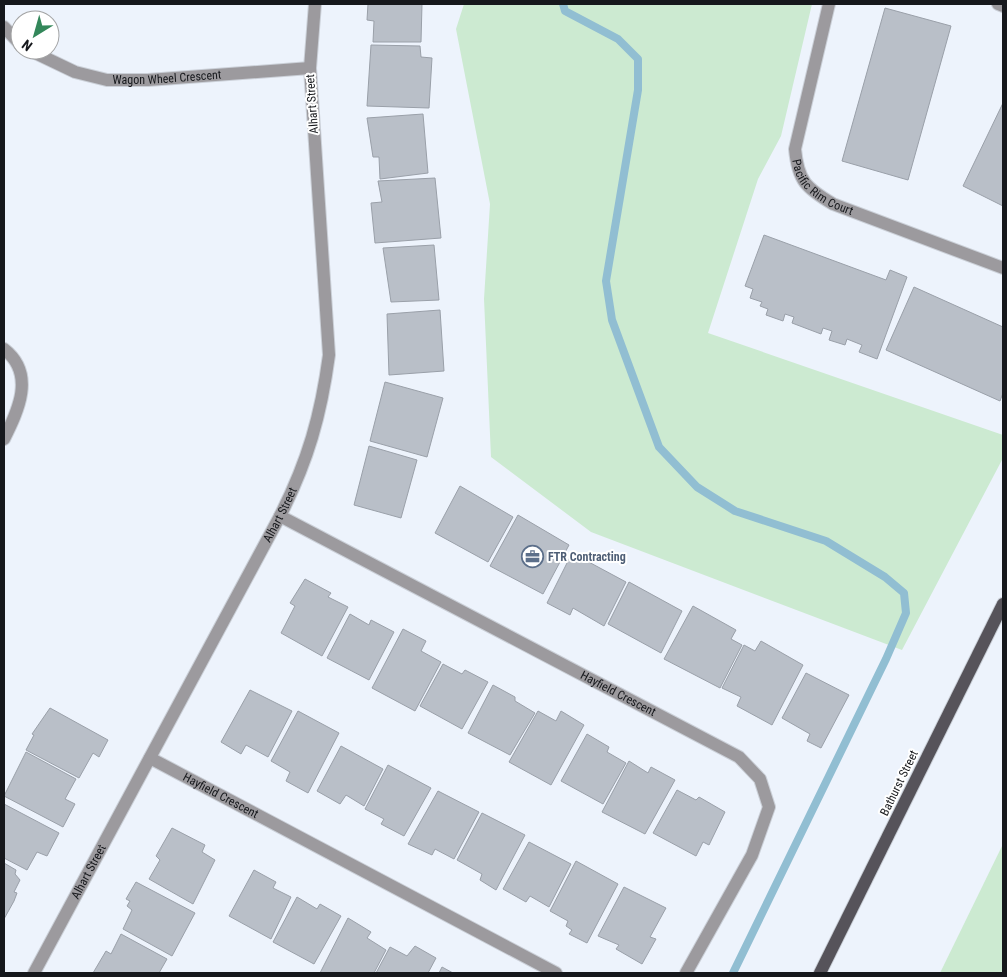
<svg xmlns="http://www.w3.org/2000/svg" width="1007" height="977" font-family="'Roboto Condensed',sans-serif">
<rect width="100%" height="100%" fill="#edf3fc"/>
<g fill="#ccead1">
<path d="M464,4H812L781,136L758,179L708,333L1003,435V458L902,650L591,532L491,457L484,299L490,204L456,29Z"/>
<path d="M1003,844V973H940Z"/>
</g>
<g fill="none" stroke-linecap="round" stroke-linejoin="round">
<path stroke="#91bed2" stroke-width="8" d="M563,4L565,11L618,39L638,59V90L606,281L612,320L659,447L697,487L735,511L826,541L885,577L904,593L906,613L886,659L733,973"/>
</g>
<g fill="#b9bfc8" stroke="#9aa0a9">
<path d="M368,4H422L421,42H373L374,21L367,20Z"/>
<path d="M885,8L951,26L908,180L842,161Z"/>
<path d="M371,45L420,46L421,57L432,58L429,108L367,106Z"/>
<path d="M1003,103V206L963,186Z"/>
<path d="M423,114L428,173L380,179L379,157H373L367,118Z"/>
<path d="M435,178L441,238L375,243L371,203L382,202L378,181Z"/>
<path d="M764,235L886,280L890,270L907,277L877,359L859,352L862,345L847,339L845,345L829,340L832,331L823,328L821,334L792,323L794,317L785,314L783,321L766,315L768,309L760,306L762,302L750,298L753,289L745,286Z"/>
<path d="M434,245L439,300L391,302L383,248Z"/>
<path d="M914,287L1003,327V393L1000,401L886,350Z"/>
<path d="M440,310L444,371L389,375L387,314Z"/>
<path d="M385,382L443,398L427,457L370,441Z"/>
<path d="M369,446L417,460L401,518L354,505Z"/>
<path d="M460,486L513,517L488,562L435,533Z"/>
<path d="M518,515L569,545L543,594L490,566Z"/>
<path d="M572,553L626,582L604,626L573,608L570,615L547,603Z"/>
<path d="M305,579L331,593L328,597L348,607L322,656L281,633L295,606L290,603Z"/>
<path d="M629,582L682,611L661,653L608,624Z"/>
<path d="M693,606L736,630L731,639L742,645L720,688L664,659Z"/>
<path d="M350,614L369,625L371,620L394,632L369,680L327,658Z"/>
<path d="M403,629L426,641L421,651L441,662L415,711L372,688Z"/>
<path d="M761,641L803,665L772,725L737,706L741,697L722,688L744,645L755,651Z"/>
<path d="M443,664L462,674L465,670L488,682L462,729L420,706Z"/>
<path d="M806,673L849,695L821,748L807,741L810,734L782,718Z"/>
<path d="M493,685L515,697V701L535,713L510,755L468,733Z"/>
<path d="M250,690L292,711L268,757L246,745L241,754L221,742Z"/>
<path d="M50,708L108,740L99,757L93,753L79,778L26,750L34,735L32,734Z"/>
<path d="M298,711L339,733L308,793L286,781L290,772L271,761Z"/>
<path d="M538,711L556,721L561,711L584,725L551,785L509,762Z"/>
<path d="M587,734L609,747L607,752L626,763L603,804L561,781Z"/>
<path d="M341,746L383,769L364,806L346,795L340,804L317,791Z"/>
<path d="M26,752L76,779L65,799L75,804L63,827L4,796Z"/>
<path d="M629,761L648,773L651,767L675,780L645,834L602,812Z"/>
<path d="M388,765L431,788L404,836L381,824L384,819L365,809Z"/>
<path d="M677,790L696,800L699,797L725,812L709,845L703,842L696,856L653,833Z"/>
<path d="M438,791L479,812L454,859L435,849L432,855L408,844Z"/>
<path d="M4,804L59,833L47,856L37,852L27,870L4,858Z"/>
<path d="M482,813L525,835L496,890L480,880L482,874L457,860Z"/>
<path d="M172,828L205,845L202,852L215,860L193,904L149,879L160,860L156,856Z"/>
<path d="M529,842L571,864L549,907L530,896L526,902L503,889Z"/>
<path d="M576,861L618,884L587,943L569,934L572,930L566,926L568,921L550,911Z"/>
<path d="M4,863L16,870L15,874L20,880L14,892L17,893L14,901L4,919Z"/>
<path d="M254,870L276,882L273,888L291,897L271,939L229,916Z"/>
<path d="M136,882L195,913L172,956L123,929L132,910L127,906L130,901L126,899Z"/>
<path d="M624,887L666,908L650,937L656,939L642,964L616,949L619,945L598,936Z"/>
<path d="M297,897L317,909L320,904L341,916L314,964L273,942Z"/>
<path d="M348,918L371,932L367,938L386,950L374,973H320Z"/>
<path d="M121,934L167,959L159,973H93L106,951L111,954Z"/>
<path d="M415,946L436,958L428,973H376L390,947L407,956Z"/>
<path d="M442,967L453,973H439Z"/>
</g>
<g fill="none" stroke-linecap="round" stroke-linejoin="round">
<defs>
<g id="minor">
<path id="s1" d="M829,4L795,149C798,181 806,188 833,204L1003,268"/>
<path d="M998,4L1003,6"/>
<path d="M4,27L20,44"/>
<path id="s2" d="M29,50L75,72L107,80H148L310,68"/>
<path d="M4,349C36,374 18,411 4,439"/>
<path id="s3" d="M280,516L739,757L760,779L769,807L752,855L686,973"/>
<path id="s4" d="M150,758L556,973"/>
<path id="s5" d="M34,973L280,516C308,461 321,415 329,355L310,68L315,4"/>
</g>
<path id="major" d="M820,973L1003,604"/>
</defs>
<use href="#minor" stroke="#cbd0d8" stroke-width="14"/>
<use href="#major" stroke="#cbd0d8" stroke-width="14"/>
<use href="#minor" stroke="#9c9a9e" stroke-width="12"/>
<use href="#major" stroke="#56535a" stroke-width="12"/>
</g>
<defs>
<symbol id="office-ring" viewBox="-11 -11 22 22"><circle r="9.5" fill="#fff" stroke="#5c6f8a" stroke-width="1.5"/><path d="M-6-3h4V-5.5h4V-3h4V5H-6ZM-1-4.5V-3h2v-1.5ZM-6 0V1H6V0Z" fill="#5c6f8a"/></symbol>
</defs>
<g fill-rule="evenodd">
<use href="#office-ring" x="520" y="544" width="25" height="25"/>
</g>
<g text-anchor="middle" stroke-width="4" stroke-linejoin="round" paint-order="stroke">
<g font-size="12" fill="#16181c" stroke="#fff">
<text dy="4" stroke="none"><textPath href="#s2" startOffset="144">Wagon Wheel Crescent</textPath></text>
<text transform="translate(312 104) rotate(-94)" y="4">Alhart Street</text>
<text dy="4" stroke="none"><textPath href="#s1" startOffset="200">Pacific Rim Court</textPath></text>
<text dy="4" stroke="none"><textPath href="#s5" startOffset="520">Alhart Street</textPath></text>
<text dy="4" stroke="none"><textPath href="#s3" startOffset="382">Hayfield Crescent</textPath></text>
<text transform="translate(899 783) rotate(-64)" y="4">Bathurst Street</text>
<text dy="4" stroke="none"><textPath href="#s4" startOffset="80">Hayfield Crescent</textPath></text>
<text dy="4" stroke="none"><textPath href="#s5" startOffset="115">Alhart Street</textPath></text>
</g>
<g font-size="12" font-weight="bold" fill="#4e5e75" stroke="#fff" text-anchor="start">
<text x="548" y="561">FTR Contracting</text>
</g>
</g>
<rect width="1007" height="977" fill="none" stroke="#16181c" stroke-width="10"/>
<g transform="translate(35 35) rotate(217)"><circle r="24" fill="#ffffff" stroke="#a2a3a4"/>
<path d="M0-4L9 19L0 12L-9 19Z" fill="#33875a"/>
<text y="-8" font-size="14" font-weight="bold" text-anchor="middle" fill="#16181c">N</text>
</g>
</svg>
